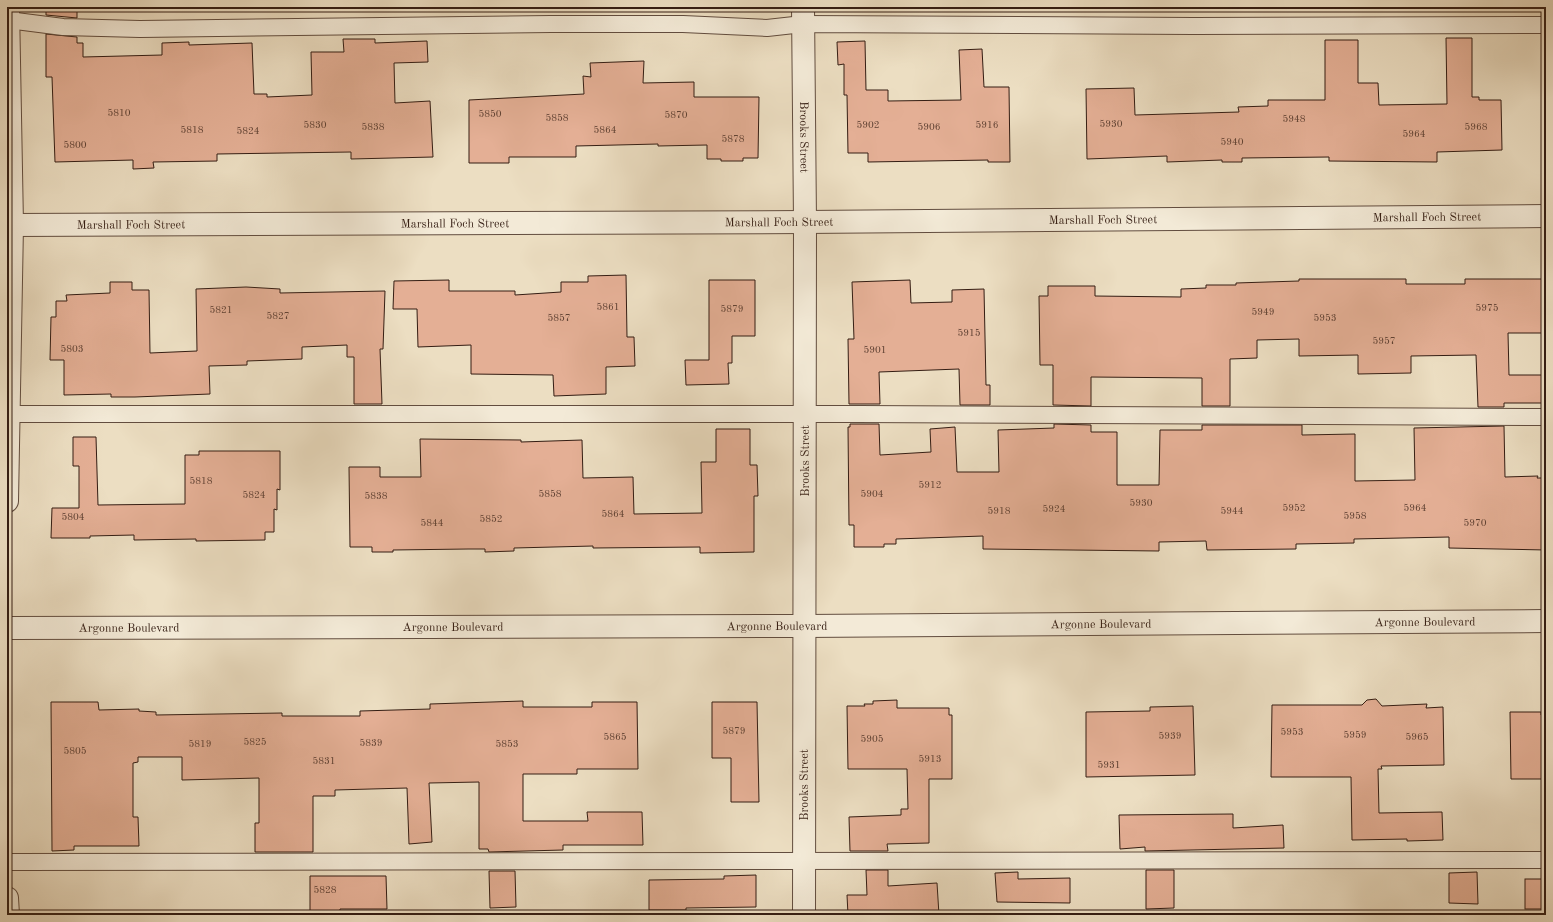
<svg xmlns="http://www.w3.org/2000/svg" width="1553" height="922" font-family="'Old Standard TT',serif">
<rect width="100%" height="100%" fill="#ecdec2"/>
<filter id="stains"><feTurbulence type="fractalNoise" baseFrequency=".005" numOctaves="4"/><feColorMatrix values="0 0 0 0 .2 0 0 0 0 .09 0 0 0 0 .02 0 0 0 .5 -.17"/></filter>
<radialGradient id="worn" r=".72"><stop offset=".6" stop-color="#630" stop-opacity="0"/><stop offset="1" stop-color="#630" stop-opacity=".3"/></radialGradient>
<g fill="#e4af95" stroke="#341d13">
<path d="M46,7H77V18L46,15Z"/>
<path d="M46,34L77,37V43H83V57L162,55V43L189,42V45L252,43L254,94H267V97L312,95L311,52H344L343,39H375V43L427,41L428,62L394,63L395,103L430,101L433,157L351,159V152L217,154V161L153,162L154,168L133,169V160L55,162L52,77H46Z"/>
<path d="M1446,38H1472V97H1479V100H1501L1502,150L1437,152V162L1329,161V157L1242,158V162H1222V160L1167,162V156L1087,159L1086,89L1134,88L1135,115L1239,112L1238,107L1268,106V100H1325V40H1358V83H1378L1379,105L1447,104Z"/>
<path d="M865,41L866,90H888V101L961,100L959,50L982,49L984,87H1009L1010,162H988V160L868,162V153H848L847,95H844V64L838,65L837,42Z"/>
<path d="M644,61L643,83L694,82V97H759L758,158H743V161H721V159H707V145L658,146V144L576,146V157H509V163H469V100L584,94L583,76L591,77L590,63Z"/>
<path d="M626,275L627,337H634L635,366L606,367V394L554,396L553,375L471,374V345L418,347L417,309H393L394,281L449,280V291H515V295L561,292V282H588V276Z"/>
<path d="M1299,279H1406V284H1465V279H1546V333H1508L1509,375H1546V403H1504V407H1478L1476,355L1411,356V373L1358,374V355L1299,356V339L1257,340V358L1230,359V406H1202V378L1091,377V406L1053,405V365H1040L1039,296H1048V286H1095V296L1181,297V289L1206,288V285H1236V283L1299,281Z"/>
<path d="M709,280H755V336H732V363H728L729,384L686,385L685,360H709Z"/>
<path d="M910,280L911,303L952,302V290L984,289L986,385H990V405H960L959,369L879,372L880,404H849L848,339H854L852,282Z"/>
<path d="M110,282H132V290H149L150,353L197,351L196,289L246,287L280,289V293L385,291L383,349H380L382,404H354V357H347V345L302,347V359L247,361V365L209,366L210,394L135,397H111V394L64,395V360H50L51,317H56V301H67L66,295L110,293Z"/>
<path d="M850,424H879L880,455L931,452L930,429L955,427L957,472H999L998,430L1054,428V424L1091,425V432H1117V485H1159L1160,430H1202V425H1302V435L1355,434V481L1415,480L1414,428L1504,426L1505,477L1538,476L1537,478H1546V550L1449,548V537L1354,539V543L1296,544V549L1207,550L1206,541L1159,542V551L983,549V536L896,539V544H884V547H854V525H849L848,427H850Z"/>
<path d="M716,429H750V465H757L758,496H754V552L700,553V547L593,548V546L514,548V551L485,552V549H468L393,550V552H372V547H350L349,467H380V477H421L420,439L521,440V442L582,440L583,478L633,477L634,514L702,513L701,462H716Z"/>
<path d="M73,437H96L98,505L185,504V455H199V451H280V490L277,489V510L274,509V532H265V540L196,541V539L134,540V535L90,536V538H51L52,508H79V466H73Z"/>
<path d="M1376,699L1382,706L1427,704L1426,708L1443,707L1444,765L1381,766L1382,769H1378L1379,813L1442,812L1443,840L1407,841V839L1352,840L1351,777H1271L1272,705H1362L1367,700Z"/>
<path d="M897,700V708H949V715H952V779H929V843L887,844L888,851H850L849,817L901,815V809H908L907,769H848L847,706H865L864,704H873V701Z"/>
<path d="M523,701V707H592V702H637L638,769H577V774H523V821H588L587,812H642L643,845H563V850L489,852L488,849H479V782L429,783L432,842L409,844L407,788L335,790V796H313V852H255V823H259V778L182,780V757H138V762L133,763V817H138L139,846H74V850L52,851L51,702H98L99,710L139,709V711L156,712V715L282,713V716H360V711L430,709V704Z"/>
<path d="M712,702H757L759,802H731V758H712Z"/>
<path d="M1193,706L1195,775L1086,777V712L1150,711V707Z"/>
<path d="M1510,712H1541V715H1546V779H1511Z"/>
<path d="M1233,814V828L1283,825L1284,848L1145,851V847L1120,849L1119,815Z"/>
<path d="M866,870H888V886L937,883L939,915H848L847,895H867Z"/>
<path d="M1146,870H1174V908L1146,909Z"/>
<path d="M489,871H515L516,907L490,908Z"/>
<path d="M1018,872V879L1070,878V903L997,902L995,873Z"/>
<path d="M1477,872L1478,904L1449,903V873Z"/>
<path d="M756,875V907L686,908V910H649V880L724,879V876Z"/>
<path d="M310,876H386L387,909H340V915H310Z"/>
<rect x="1525" y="879" width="21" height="30"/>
</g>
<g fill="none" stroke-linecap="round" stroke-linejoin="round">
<defs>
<g id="lane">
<path d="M8,20L63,27L140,29L551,24H683L767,28L803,24L1194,26L1546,25"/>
<path d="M8,414H858L1546,417"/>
<path d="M7,862L1546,860"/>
</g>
<g id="street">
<path id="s1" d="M803,7L805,222L804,915"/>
<path id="s2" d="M12,225L805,222L1546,216"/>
<path d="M7,501L12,225L8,7"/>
<path id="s3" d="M7,628L804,626L1546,621"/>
<path d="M7,898L8,915"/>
</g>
</defs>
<use href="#lane" stroke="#624d3f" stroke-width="18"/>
<use href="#street" stroke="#624d3f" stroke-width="24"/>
<use href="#lane" stroke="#f3ead7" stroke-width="16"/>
<use href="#street" stroke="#f3ead7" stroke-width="22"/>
</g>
<g text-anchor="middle" stroke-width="3.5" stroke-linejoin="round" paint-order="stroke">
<g font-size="10" fill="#604234">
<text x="119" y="116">5810</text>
<text x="490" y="117">5850</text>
<text x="676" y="118">5870</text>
<text x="557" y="121">5858</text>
<text x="1294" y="122">5948</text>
<text x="1111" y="127">5930</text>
<text x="315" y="128">5830</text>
<text x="868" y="128">5902</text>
<text x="987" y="128">5916</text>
<text x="373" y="130">5838</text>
<text x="929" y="130">5906</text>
<text x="1476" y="130">5968</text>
<text x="192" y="133">5818</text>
<text x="605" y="133">5864</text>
<text x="248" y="134">5824</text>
<text x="1414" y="137">5964</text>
<text x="733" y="142">5878</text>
<text x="1232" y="145">5940</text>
<text x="75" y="148">5800</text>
<text x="608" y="310">5861</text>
<text x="1487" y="311">5975</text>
<text x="732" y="312">5879</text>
<text x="221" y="313">5821</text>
<text x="1263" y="315">5949</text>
<text x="278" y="319">5827</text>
<text x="559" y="321">5857</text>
<text x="1325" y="321">5953</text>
<text x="969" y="336">5915</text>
<text x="1384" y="344">5957</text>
<text x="72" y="352">5803</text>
<text x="875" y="353">5901</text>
<text x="201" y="484">5818</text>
<text x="930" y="488">5912</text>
<text x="550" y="497">5858</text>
<text x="872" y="497">5904</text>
<text x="254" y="498">5824</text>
<text x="376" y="499">5838</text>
<text x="1141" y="506">5930</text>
<text x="1294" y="511">5952</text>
<text x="1415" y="511">5964</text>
<text x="1054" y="512">5924</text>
<text x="999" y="514">5918</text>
<text x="1232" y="514">5944</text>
<text x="613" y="517">5864</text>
<text x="1355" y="519">5958</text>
<text x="73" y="520">5804</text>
<text x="491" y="522">5852</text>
<text x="432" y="526">5844</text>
<text x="1475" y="526">5970</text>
<text x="734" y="734">5879</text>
<text x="1292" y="735">5953</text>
<text x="1355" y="738">5959</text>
<text x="1170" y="739">5939</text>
<text x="615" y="740">5865</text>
<text x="1417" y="740">5965</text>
<text x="872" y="742">5905</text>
<text x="255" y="745">5825</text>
<text x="371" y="746">5839</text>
<text x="200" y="747">5819</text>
<text x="507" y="747">5853</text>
<text x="75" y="754">5805</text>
<text x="930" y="762">5913</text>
<text x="324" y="764">5831</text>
<text x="1109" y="768">5931</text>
<text x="325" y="893">5828</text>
</g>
<g font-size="12" fill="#341d13" stroke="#f3ead7">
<text dy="4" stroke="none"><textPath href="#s1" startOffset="130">Brooks Street</textPath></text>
<text dy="4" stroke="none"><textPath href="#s2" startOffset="1415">Marshall Foch Street</textPath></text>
<text dy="4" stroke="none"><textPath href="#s2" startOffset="1091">Marshall Foch Street</textPath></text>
<text dy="4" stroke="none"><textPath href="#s2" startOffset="767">Marshall Foch Street</textPath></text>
<text dy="4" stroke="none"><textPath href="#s2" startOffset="443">Marshall Foch Street</textPath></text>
<text dy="4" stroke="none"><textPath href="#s2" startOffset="119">Marshall Foch Street</textPath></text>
<text transform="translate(805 461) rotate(-90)" y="4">Brooks Street</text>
<text dy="4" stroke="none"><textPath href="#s3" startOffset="1418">Argonne Boulevard</textPath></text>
<text dy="4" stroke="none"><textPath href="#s3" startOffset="1094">Argonne Boulevard</textPath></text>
<text dy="4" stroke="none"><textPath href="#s3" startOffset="770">Argonne Boulevard</textPath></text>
<text dy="4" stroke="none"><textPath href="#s3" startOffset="446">Argonne Boulevard</textPath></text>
<text dy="4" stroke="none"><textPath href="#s3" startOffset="122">Argonne Boulevard</textPath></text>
<text transform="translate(804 785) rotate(-90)" y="4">Brooks Street</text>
</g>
</g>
<rect width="1553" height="922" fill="none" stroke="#ecdec2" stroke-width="24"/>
<rect x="8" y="8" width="1537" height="906" fill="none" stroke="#341d13" stroke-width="2"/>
<rect x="12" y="12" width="1529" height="898" fill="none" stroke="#341d13"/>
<rect width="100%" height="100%" filter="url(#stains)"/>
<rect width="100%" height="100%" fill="url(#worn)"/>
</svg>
